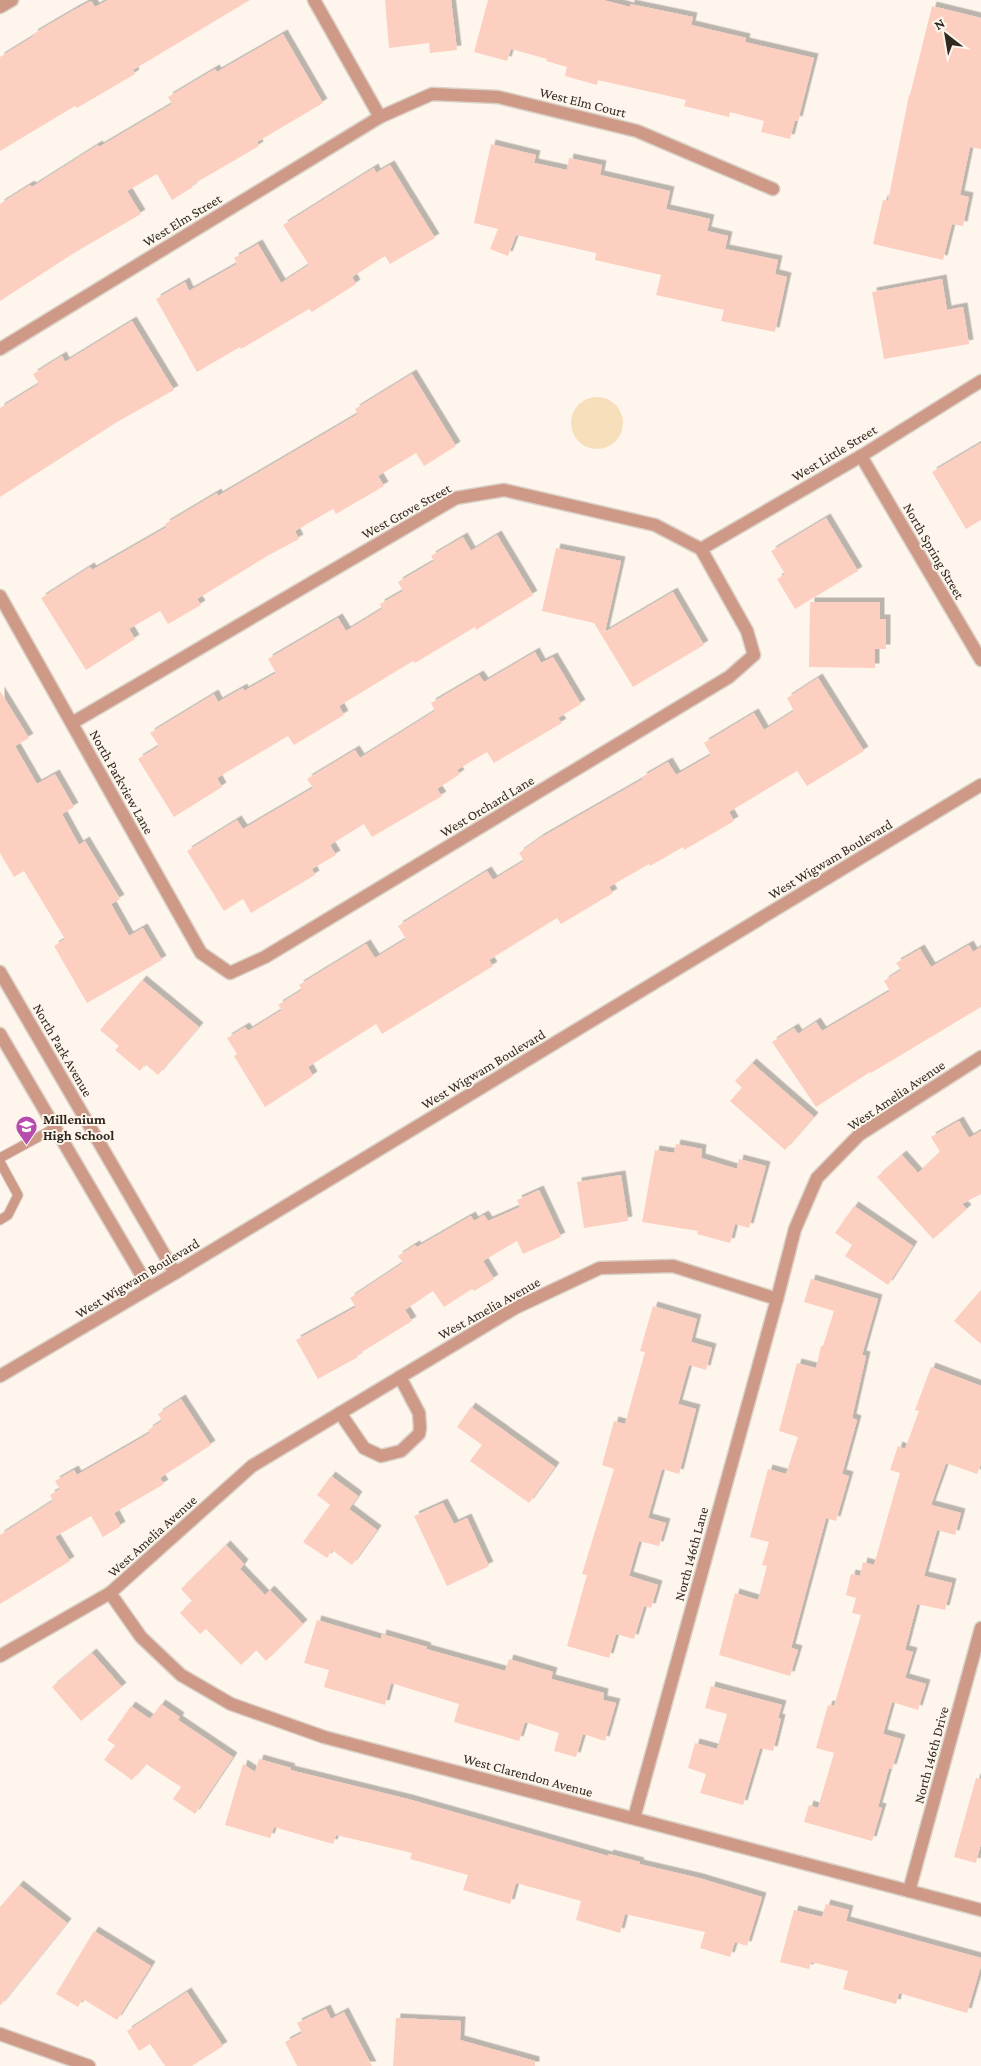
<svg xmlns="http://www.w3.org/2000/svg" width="981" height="2066" font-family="'Crimson Pro',serif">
<defs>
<filter id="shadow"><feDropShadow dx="4.5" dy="-4.5" stdDeviation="0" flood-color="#0004"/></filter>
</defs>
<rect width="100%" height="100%" fill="#fef6ec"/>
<circle fill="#f8dfbc" cx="597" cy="423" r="26"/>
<g fill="#fdcfc0" filter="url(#shadow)">
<path d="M108,0H250L133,70L135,74L77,108L75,106L0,151V57L34,36L33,34L74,10L91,1L95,7Z"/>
<path d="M385,0H451L457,50L430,53L429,43L389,48Z"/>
<path d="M488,0H603L630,7V4L693,17L691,25L746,38L745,42L814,58L798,121L795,120L790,139L761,132L764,121L730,112L729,117L684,106L686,100L598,80L597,85L565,76L567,67L546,61L547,59L511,49L507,61L474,52Z"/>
<path d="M932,6L981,18V149L970,147L960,195L969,197L963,226L952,224L943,260L873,244L883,200L888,201L909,95H910Z"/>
<path d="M283,34L323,103L257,142L259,146L192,185L193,187L172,200L157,174L127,191L141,214L74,253L0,301V204L30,185L32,187L98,145L99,147L172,104L168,97L215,69L217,72Z"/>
<path d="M491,144L536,155L534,163L567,170L569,158L602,165L600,175L670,191L666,209L710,219L707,231L728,236L725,249L778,260L775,274L787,277L775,332L721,321L724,310L656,295L661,275L595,260L596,253L516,235L508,256L490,249L498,229L474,223Z"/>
<path d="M390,165L435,238L390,264L385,256L352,277L356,284L312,312L309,309L241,349L240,347L197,372L156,299L185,282L189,291L237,264L234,258L258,244L281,283L309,265L283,225L374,168L376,173Z"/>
<path d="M942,279L947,310L963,307L969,344L884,359L872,292Z"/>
<path d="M132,321L174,390L117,422L0,497V408L39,384L33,374L62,356L65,362Z"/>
<path d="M412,374L456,446L424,466L416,453L378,476L384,486L336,514L333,509L295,531L299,539L269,555L197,599L201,605L168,624L160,611L129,629L135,639L86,670L41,598L90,567L92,570L167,527L165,524L217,493L218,496L358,414L355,409Z"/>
<path d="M981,443V520L966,529L932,472Z"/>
<path d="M826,518L858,571L795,609L777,579L785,574L771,551Z"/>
<path d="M497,535L533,595L476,630L475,627L415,663L413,661L339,706L344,715L294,745L288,736L217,778L222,787L174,817L138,759L159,746L150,733L214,694L218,702L243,688L244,691L276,673L268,659L338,618L346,631L382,609L380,604L403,591L398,582L434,561L431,556L463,537L471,551Z"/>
<path d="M556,548L621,561L605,632L673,592L704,645L633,687L594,623L542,611Z"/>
<path d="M810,602H880V619H886V649H875V668L809,667Z"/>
<path d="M535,652L541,663L553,657L581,704L558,718L562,723L494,763L487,752L457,770L460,774L437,789L442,796L372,837L364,824L330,845L336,855L312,869L315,875L251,913L243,899L224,911L187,851L237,820L243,829L313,788L307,779L355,750L360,758L435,711L431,703L479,675L484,682Z"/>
<path d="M818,678L864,751L807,786L797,771L729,812L734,821L684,850L683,847L650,866L649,864L609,887L613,893L561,924L557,918L489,960L493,966L382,1034L376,1024L308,1067L313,1076L265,1107L234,1056L237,1054L227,1038L245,1027L248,1031L282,1010L278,1005L302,990L299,985L366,944L375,958L406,939L398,926L487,871L493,880L524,861L519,853L540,838L643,779L642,777L668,762L676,775L711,755L704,743L754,713L764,730L794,711L787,698Z"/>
<path d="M0,691L29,738L15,746L37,784L55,774L74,807L62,814L79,845L85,841L120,899L111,904L129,936L143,928L162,960L87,1003L54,946L65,939L24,871L14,877L0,853Z"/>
<path d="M969,945L973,952L981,947V1007L871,1073L870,1072L816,1107L772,1042L794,1028L798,1034L816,1022L822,1031L890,991L884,981L901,970L896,963L920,949L931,967Z"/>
<path d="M142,980L199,1027L158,1075L145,1064L140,1071L115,1050L119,1046L100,1030Z"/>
<path d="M752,1063L814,1117L785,1150L730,1101L742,1088L735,1081Z"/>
<path d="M959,1121L969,1138L981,1131V1194L962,1204L967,1209L933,1239L877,1177L902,1155L918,1173L940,1152L931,1137Z"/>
<path d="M676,1144L702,1149L701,1158L737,1169L739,1159L766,1166L749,1228L735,1224L730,1243L697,1234L698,1231L642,1222L655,1150L674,1153Z"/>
<path d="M621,1175L628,1221L584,1228L577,1182Z"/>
<path d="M539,1190L561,1237L523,1254L517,1241L483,1261L494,1279L474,1291L472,1289L444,1307L433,1291L405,1310L412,1321L357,1355L358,1357L318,1379L296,1340L356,1307L350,1298L403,1263L398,1256L415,1245L417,1247L471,1216L474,1221L484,1215L488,1221L520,1207L517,1200Z"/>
<path d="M854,1206L913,1246L888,1285L845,1256L852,1245L835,1233Z"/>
<path d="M811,1279L878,1299L862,1355L866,1356L852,1418L857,1420L842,1474L849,1476L836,1521L826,1518L791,1648L798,1650L790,1676L719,1655L735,1593L758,1600L767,1566L762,1565L769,1542L750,1537L768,1469L786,1474L798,1437L779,1431L797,1363L816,1368L821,1346H823L834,1311L804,1302Z"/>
<path d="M981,1290V1344L954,1321Z"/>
<path d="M653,1306L697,1319L691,1342L712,1348L706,1370L689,1365L678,1404L696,1409L679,1474L662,1469L648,1518L666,1523L659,1546L639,1541L629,1576L658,1585L651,1608L644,1606L634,1639L616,1634L609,1658L567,1646L587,1575L582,1574L614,1469L602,1465L614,1421L625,1424L645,1352L640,1351Z"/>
<path d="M931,1367L981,1386V1464L977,1474L946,1463L931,1505L961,1513L955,1535L937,1530L924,1576L952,1583L945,1610L917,1604L905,1650L913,1652L905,1678L926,1684L918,1710L892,1702L883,1734L901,1739L892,1769L889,1768L878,1807L882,1808L872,1841L804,1822L809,1805L818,1808L834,1753L816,1748L828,1705L834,1706L861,1615L852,1613L856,1598L846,1595L851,1574L860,1576L863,1562L874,1565L900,1473L890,1470L898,1446L905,1449L919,1411L915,1410Z"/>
<path d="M181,1399L211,1445L160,1478L164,1484L114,1513L121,1526L103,1537L91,1516L55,1537L70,1561L0,1604V1535L53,1501L50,1495L60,1489L55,1481L74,1470L77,1475L150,1433L148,1430L162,1421L158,1414Z"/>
<path d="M471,1407L555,1467L529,1503L470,1461L482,1445L457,1427Z"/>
<path d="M331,1476L358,1496L349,1509L377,1530L352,1565L332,1550L327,1558L303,1542L330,1505L317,1495Z"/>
<path d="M443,1503L454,1524L467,1518L489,1566L447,1586L414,1516Z"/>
<path d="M226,1545L244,1564L240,1569L265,1595L270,1590L303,1624L266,1661L256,1650L241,1665L206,1629L200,1634L180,1613L192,1601L181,1589Z"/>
<path d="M317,1620L381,1639L382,1634L427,1647L426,1649L505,1671L509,1659L553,1672L551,1679L604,1693L603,1700L616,1703L605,1741L583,1734L576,1757L554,1751L559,1733L525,1722L519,1741L454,1722L459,1704L391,1683L385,1705L324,1687L329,1670L304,1663Z"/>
<path d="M92,1653L122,1687L81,1721L52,1687Z"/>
<path d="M711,1686L782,1705L778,1718L781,1719L773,1751L760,1748L743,1805L700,1793L706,1774L688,1768L695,1743L717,1749L727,1714L705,1708Z"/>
<path d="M161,1704L180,1717L178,1720L233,1757L195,1814L173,1799L181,1787L146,1764L132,1780L104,1760L115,1745L107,1740L131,1706L150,1719Z"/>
<path d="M259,1759L291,1768L290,1770L408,1799L608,1856L609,1854L640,1862L639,1864L699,1878L762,1897L747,1946L735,1942L730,1957L700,1948L705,1932L625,1914L620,1933L576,1920L581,1901L516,1883L510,1904L463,1890L468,1875L410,1859L412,1853L336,1835L333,1844L274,1827L270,1838L225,1825L243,1764L255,1772Z"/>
<path d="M976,1778L981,1779V1843L976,1863L954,1857Z"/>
<path d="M19,1885L67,1923L0,2006V1907Z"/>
<path d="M826,1904L849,1910L846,1921L981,1958V1966L967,2013L899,1993L896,2004L843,1989L848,1971L811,1962L809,1969L780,1962L794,1910L822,1917Z"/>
<path d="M94,1931L151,1966L117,2020L83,1999L78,2007L56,1994Z"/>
<path d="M187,1992L223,2046L192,2066H165L150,2044L139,2051L127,2031Z"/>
<path d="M326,2009L331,2019L344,2012L372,2066H297L285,2042L302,2033L297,2023Z"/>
<path d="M396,2018L461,2021L460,2040L535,2061V2066H393Z"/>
</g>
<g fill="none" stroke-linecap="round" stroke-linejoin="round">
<defs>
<g id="service">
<path d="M0,1158L55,1128"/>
<path d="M0,1162L18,1195L8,1215L0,1220"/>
</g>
<g id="minor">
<path d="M314,0L380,117"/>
<path d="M0,7L12,0"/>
<path d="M0,349L380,117L432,94L498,97L637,131L773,189"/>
<path d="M861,456L981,660"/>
<path d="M701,549L861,456L981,381"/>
<path d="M0,596L201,953L230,973L265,957L729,677L754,655L747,631L701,549L655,525L504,490L456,498L72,723"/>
<path d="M0,972L175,1273"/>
<path d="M0,1034L149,1288"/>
<path d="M340,1413L364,1448L381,1456L401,1451L419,1434L420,1428L419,1413L400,1377"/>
<path d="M110,1593L141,1637L181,1675L231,1704L324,1737L981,1910"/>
<path d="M0,1656L110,1593L252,1466L515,1308L600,1268L673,1266L777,1299L795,1229L817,1178L859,1135L981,1057"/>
<path d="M634,1818L777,1299"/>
<path d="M909,1891L981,1628"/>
<path d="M0,2034L89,2066"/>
</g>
<path id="tertiary" d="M0,1376L175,1273L981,785"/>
</defs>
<use href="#service" stroke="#d9d1c7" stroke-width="11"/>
<use href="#minor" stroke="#d9d1c7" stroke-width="15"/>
<use href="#tertiary" stroke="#d9d1c7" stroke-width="15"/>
<use href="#service" stroke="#cf9987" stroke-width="9"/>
<use href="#minor" stroke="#cf9987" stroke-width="12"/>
<use href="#tertiary" stroke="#cf9987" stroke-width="12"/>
</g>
<defs>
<symbol id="school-pin" viewBox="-11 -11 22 30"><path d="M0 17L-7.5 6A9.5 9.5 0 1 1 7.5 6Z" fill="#b74cae" stroke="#fef6ec"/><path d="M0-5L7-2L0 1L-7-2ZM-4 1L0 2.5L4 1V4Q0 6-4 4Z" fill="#fff"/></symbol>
</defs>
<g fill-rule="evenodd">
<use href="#school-pin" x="14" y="1114" width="25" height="34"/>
</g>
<g text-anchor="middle" stroke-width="4" stroke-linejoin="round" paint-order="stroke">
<g font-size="14" fill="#30291f" stroke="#fef6ec">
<text transform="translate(583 102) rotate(14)" y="5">West Elm Court</text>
<text transform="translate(182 220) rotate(-31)" y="5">West Elm Street</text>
<text transform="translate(834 453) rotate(-31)" y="5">West Little Street</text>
<text transform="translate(406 511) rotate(-29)" y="5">West Grove Street</text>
<text transform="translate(934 551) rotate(60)" y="5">North Spring Street</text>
<text transform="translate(122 782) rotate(61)" y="5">North Parkview Lane</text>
<text transform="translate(487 806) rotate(-31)" y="5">West Orchard Lane</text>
<text transform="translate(830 859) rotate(-31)" y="5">West Wigwam Boulevard</text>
<text transform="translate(63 1050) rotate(60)" y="5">North Park Avenue</text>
<text transform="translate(483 1069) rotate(-31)" y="5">West Wigwam Boulevard</text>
<text transform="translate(896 1095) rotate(-34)" y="5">West Amelia Avenue</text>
<text transform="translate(137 1278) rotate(-31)" y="5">West Wigwam Boulevard</text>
<text transform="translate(489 1308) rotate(-29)" y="5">West Amelia Avenue</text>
<text transform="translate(152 1536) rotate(-42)" y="5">West Amelia Avenue</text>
<text transform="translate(691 1554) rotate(-75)" y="5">North 146th Lane</text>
<text transform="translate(931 1755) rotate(-75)" y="5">North 146th Drive</text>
<text transform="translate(528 1775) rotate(15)" y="5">West Clarendon Avenue</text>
</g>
<g font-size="14" font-weight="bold" fill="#30291f" stroke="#fef6ec" text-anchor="start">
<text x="43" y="1124">Millenium<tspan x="43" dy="16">High School</tspan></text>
</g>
</g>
<g transform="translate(946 35) rotate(329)" stroke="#fef6ec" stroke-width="4" paint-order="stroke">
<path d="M0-4L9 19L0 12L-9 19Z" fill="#30291f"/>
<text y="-8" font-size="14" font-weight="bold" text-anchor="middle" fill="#30291f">N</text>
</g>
</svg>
